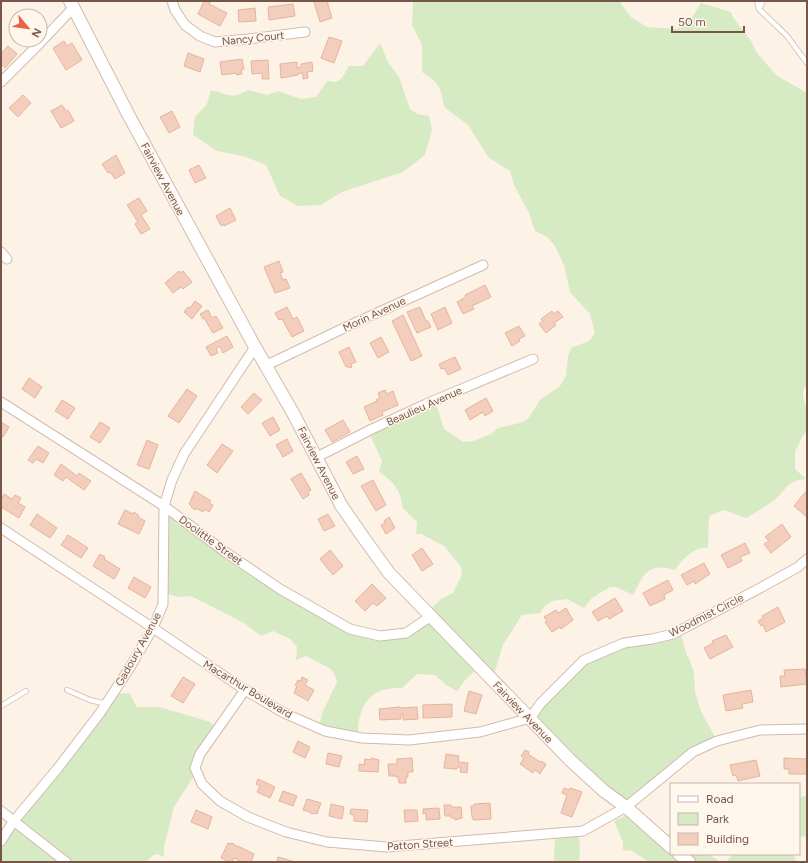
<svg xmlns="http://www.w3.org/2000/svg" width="808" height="863" font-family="Figtree,sans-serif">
<rect width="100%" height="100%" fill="#fdf2e6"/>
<g fill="#d6ebc4">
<path d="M413,1H621V4L631,17L647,27L677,29L691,19L701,3L731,12L732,16L751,41L757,53L776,75L807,93V383C799,396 805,398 807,411C808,417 807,425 807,431L803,435L795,452V469L806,479C784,481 788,490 773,501C764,507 755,513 746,518L724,510L709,516L708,548C694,546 682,560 675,570C648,562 644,574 633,595L616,587H610L592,598L584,608L567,599L552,601L544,607L540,613L522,615L503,645L493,677L478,668L466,679L457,691L446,685L435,675L417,674L402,688C380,688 367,693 360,716C358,722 358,731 358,738L319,728L322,713L337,682L335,676L331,669L306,656L296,660L297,647L290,639L273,631L261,636L244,623L191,596L179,597L164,593L165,512L354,630L405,634L441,599L453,593L462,575L461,567L444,546L421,534H416L417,522L402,507C402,491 392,480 379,472L382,461L369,433L436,403L444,429L463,442L473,441L491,434L498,428L520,423L528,419L540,400L560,386L566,376L568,356L571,348L589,341L595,334L590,314L570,292L564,265L555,246L547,237L535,231L529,213L514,185L510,171L489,158L468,125L444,107C441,87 440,84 422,72V45L412,25Z"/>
<path d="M380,43L388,62L399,77L410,109L417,114L429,116L432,129L425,155L403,172L342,192L321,205L298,206L280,196L266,165L243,156L217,151L193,135L195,117L207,104L211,90C228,94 232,100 248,90L267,95L278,91L301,99L316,97L327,81L336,82L342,78L349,66H363Z"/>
<path d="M680,631L687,656H688L694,672L695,692L701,711L717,741L699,749L642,797L631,814L664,841L671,832V854H708L721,862H649L632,851L623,850V842L614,821L629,814L531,720C546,703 567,674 587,663C615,647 648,640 680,631Z"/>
<path d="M129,693L137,707H159L194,717L210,722L217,731L201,754L197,771L174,807L164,847V857L158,854L153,855L146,862H1V842L112,694Z"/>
<path d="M807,795V837L799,836V798Z"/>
<path d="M579,833L580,851L579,862H554L555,836Z"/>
<path d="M733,854H793L797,862H726Z"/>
</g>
<g fill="#f3cebd" stroke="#e6b39d">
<path d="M204,1H211L209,4L227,13L220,26L198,14Z"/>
<path d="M318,1H327L332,18L320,22L314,2Z"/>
<path d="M293,4L295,16L269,20L268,7Z"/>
<path d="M255,8L256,21L239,22L238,10Z"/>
<path d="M329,37L342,41L334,63L321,58Z"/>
<path d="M64,41L67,46L72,43L82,60L66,70L53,48Z"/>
<path d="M8,46L17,54L5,68L1,64V54Z"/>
<path d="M188,53L204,59L200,72L184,66Z"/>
<path d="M242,59L244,69L241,70L242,74L237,75L236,73L222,75L220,62Z"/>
<path d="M268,60L269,79H262V73L252,74L251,61Z"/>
<path d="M297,62V68L301,67V64L312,62L313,71L307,72L308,78L303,79V73L298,74V75L281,78L280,64Z"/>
<path d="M23,95L31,103L18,117L9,108Z"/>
<path d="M62,105L66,111L68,110L74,121L61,128L51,111Z"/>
<path d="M172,111L180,127L169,133L160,117Z"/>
<path d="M116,155L125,173L115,179L110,172L108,173L102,164Z"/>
<path d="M199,165L206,178L195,183L189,170Z"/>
<path d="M139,198L147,211L141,215L150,229L141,234L135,224L138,222L127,205Z"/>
<path d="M230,208L236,220L224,226L223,224L221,226L216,216Z"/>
<path d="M279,261L283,272L280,273L283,280L286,279L290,288L275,293L264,267Z"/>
<path d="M179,271L180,273L183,271L192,282L183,289L181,287L173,293L165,283Z"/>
<path d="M485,285L491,297L472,306L474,309L463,314L457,302L466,297L465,295Z"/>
<path d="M195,301L202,306L192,319L184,312L188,307L190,308Z"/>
<path d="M287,307L293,319L297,317L304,331L292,337L282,319L279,320L275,313Z"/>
<path d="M420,307L426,321H428L431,327L417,333L407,312Z"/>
<path d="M445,307L452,323L438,330L431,314Z"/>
<path d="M208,310L212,318L216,316L223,328L213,333L204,318L203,319L200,314Z"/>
<path d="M552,311L554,314L558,311L563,317L554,323L556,325L546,333L539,324L543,321L541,319Z"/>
<path d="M403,315L422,356L411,361L392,321Z"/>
<path d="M519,326L525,336L519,339L520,341L512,346L505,333Z"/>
<path d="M227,336L233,347L223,353L220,346L216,349L218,353L211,356L206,347Z"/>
<path d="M381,337L389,352L378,358L370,343Z"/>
<path d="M349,347L356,362L351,364L352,367L349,368L348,366L346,367L339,352Z"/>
<path d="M455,357L461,369L448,375L444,368L441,369L439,364Z"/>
<path d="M29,378L42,387L35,398L22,389Z"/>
<path d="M187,389L197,396L179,423L168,416Z"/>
<path d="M385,390L387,394L393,391L398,405L382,412L383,415L370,421L364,407L377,401L376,400L380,398L378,393Z"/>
<path d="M254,393L262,400L248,414L241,407Z"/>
<path d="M486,398L493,411L485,416L483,412L470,420L465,410Z"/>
<path d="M62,400L75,408L68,419L55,411Z"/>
<path d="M273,417L280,430L270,436L262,423Z"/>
<path d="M343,420L350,432L332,442L325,430Z"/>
<path d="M1,422L9,427L3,437L1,436Z"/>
<path d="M100,422L110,428L100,443L90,437Z"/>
<path d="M287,439L293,451L283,457L276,445Z"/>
<path d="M147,440L158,445L149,469L137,465Z"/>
<path d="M222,444L233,451L217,473L207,465Z"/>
<path d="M38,446L49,453L43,463L36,459L33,463L28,460Z"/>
<path d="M357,456L364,469L353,474L346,462Z"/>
<path d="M61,464L77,476L79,473L91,481L84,490L66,477L63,481L54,475Z"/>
<path d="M301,473L311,490L308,492L309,495L303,499L291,479Z"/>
<path d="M373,480L386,505L376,511L361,486Z"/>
<path d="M807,490V517L794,506Z"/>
<path d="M195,491L211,501L209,503L213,505L209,512L205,509L203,512L196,508L195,510L191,507L192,506L189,504Z"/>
<path d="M4,494L12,499L15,495L21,498L18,503L25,507L19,518L1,507V500Z"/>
<path d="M125,510L133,514L134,512L139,516L138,517L145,521L139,534L118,524Z"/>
<path d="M37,514L57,528L50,538L30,525Z"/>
<path d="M328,514L335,526L324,531L318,519Z"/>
<path d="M389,517L395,528L386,534L381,525L385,523L384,521Z"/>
<path d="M782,524L791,537L771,553L764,544L769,541L765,537Z"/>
<path d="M68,535L88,548L81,558L61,545Z"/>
<path d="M745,543L750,553L740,557L742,561L728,568L721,555Z"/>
<path d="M422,548L433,564L422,571L412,555Z"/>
<path d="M330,550L343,566L333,575L320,559Z"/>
<path d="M100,554L105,557L104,559L120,569L114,579L93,566Z"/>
<path d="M704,563L710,574L695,584L694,581L687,585L681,575Z"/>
<path d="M134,577L151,587L145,598L128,588Z"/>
<path d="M668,580L673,590L664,595L665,599L650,606L643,593Z"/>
<path d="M372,584L386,598L377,606L373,603L365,611L355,601Z"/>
<path d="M615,598L623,611L609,619L607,616L598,621L592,612Z"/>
<path d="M778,607L785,622L766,632L763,625L761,626L758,621L763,618L762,616Z"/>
<path d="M566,608L573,620L561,629L560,627L552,632L545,622L547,621L544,617L556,610L558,613Z"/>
<path d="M726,635L733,647L710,659L704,648L713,643L712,641Z"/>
<path d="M805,669L807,684L781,687L780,676H785L784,670Z"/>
<path d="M183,677L195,684L183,703L171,696Z"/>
<path d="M302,677L308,680L305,685L314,690L308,701L294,693L297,686L295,685L298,680L301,681Z"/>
<path d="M751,690L753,702L742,704L743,708L726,711L723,695Z"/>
<path d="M469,691L482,695L476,714L464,711Z"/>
<path d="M452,704V717L423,718V705Z"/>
<path d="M400,707V708L417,707L418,719L403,720V714H401V719L380,720L379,709Z"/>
<path d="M298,741L310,747L305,758L293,752Z"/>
<path d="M525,750L529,752L528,754L540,762L541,761L546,764L540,774L535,770L533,773L520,764L524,758L521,756Z"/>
<path d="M328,753L342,756L339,767L326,764Z"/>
<path d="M446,754L459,756L458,762L468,763L467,773L460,772L461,767H458L457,769L444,768Z"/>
<path d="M371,758L379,760L378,772L359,771V764L364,765L365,759L371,760Z"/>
<path d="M412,758L413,772H408V777H406V783H399L398,777H396V776H389L388,764H397V759Z"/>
<path d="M784,758L807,759V774H789V769H784Z"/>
<path d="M756,760L760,776L738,781L736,775L733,776L730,765Z"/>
<path d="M258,779L275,787L270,798L257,792L260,786L256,784Z"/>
<path d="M564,788L569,790L570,788L582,792L572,817L561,813L567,795L562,793Z"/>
<path d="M283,791L297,796L293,806L279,801Z"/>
<path d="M307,799L321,803L317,814L313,813V814L310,813V812L303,810Z"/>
<path d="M490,803L491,819L473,820V817H472L471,806H474V804Z"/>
<path d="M331,804L344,807L342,819L329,816Z"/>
<path d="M444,805H451V807H461L462,818L455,820V818H451V816H445Z"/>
<path d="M439,808L440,819L426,820V813L423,814V809Z"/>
<path d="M351,809L368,810L367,822L354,821V815L350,814Z"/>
<path d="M196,810L212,817L208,829L191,822Z"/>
<path d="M404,810H417L418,821L405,822Z"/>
<path d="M228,843L232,844V843L238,847V846L254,854L251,862H242L234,858L232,862H230L221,858Z"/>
<path d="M278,857L295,862H277Z"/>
</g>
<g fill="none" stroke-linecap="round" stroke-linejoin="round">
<defs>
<g id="service">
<path d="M757,1L759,9L787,36L807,63"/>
<path d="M759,9L763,1"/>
<path d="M67,690L90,700L106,704"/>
<path d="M1,706L26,691"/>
</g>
<g id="minor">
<path d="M172,1L175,10L185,25L200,36L215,42L248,39L305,32"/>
<path d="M1,82L39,44L74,7"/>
<path d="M1,252L7,259"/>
<path d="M265,366L346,327L483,265"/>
<path d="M1,402L164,506L224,551L280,589L350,629L380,636L406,633L431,616"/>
<path d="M317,457L372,429L426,404L533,359"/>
<path d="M1,528L153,628L245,690L284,713L325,731L362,738L409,740L480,732L530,718L541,703L584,660L624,643L652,639L673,634L762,587L798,567L807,559"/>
<path d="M245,690L200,754L195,768L202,784L220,801L248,817L286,832L327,842L387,847L583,831L626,807L693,752L717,741L760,730L807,729"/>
<path d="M1,811L66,862"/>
<path d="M1,841L13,822L58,768L100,713L129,669L153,628L163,604L164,506L172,480L184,454L255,347"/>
</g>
<g id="secondary">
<path d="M70,1L128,114L255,347L293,413L341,505L363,537L389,573L570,760L604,791L626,807L671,847"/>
<path d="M679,854L689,862"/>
</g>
</defs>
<use href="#service" stroke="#d1bbae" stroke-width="6"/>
<use href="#minor" stroke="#d1bbae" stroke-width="11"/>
<use href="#secondary" stroke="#d4baac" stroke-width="14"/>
<use href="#service" stroke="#fff" stroke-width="4.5"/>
<use href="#minor" stroke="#fff" stroke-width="9"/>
<use href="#secondary" stroke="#fff" stroke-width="12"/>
</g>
<g text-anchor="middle" stroke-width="3" stroke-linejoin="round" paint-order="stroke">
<g font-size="11" fill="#77564a" stroke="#fff6ec">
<text transform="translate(253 38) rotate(-6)" y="4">Nancy Court</text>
<text transform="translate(163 179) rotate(62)" y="4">Fairview Avenue</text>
<text transform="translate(374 314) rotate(-25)" y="4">Morin Avenue</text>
<text transform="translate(424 406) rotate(-24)" y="4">Beaulieu Avenue</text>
<text transform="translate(319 463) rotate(63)" y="4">Fairview Avenue</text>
<text transform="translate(211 540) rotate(36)" y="4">Doolittle Street</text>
<text transform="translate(706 615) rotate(-27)" y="4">Woodmist Circle</text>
<text transform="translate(138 649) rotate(-61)" y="4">Gadoury Avenue</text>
<text transform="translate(248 689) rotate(31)" y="4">Macarthur Boulevard</text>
<text transform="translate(523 712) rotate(46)" y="4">Fairview Avenue</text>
<text transform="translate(420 844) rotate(-4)" y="4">Patton Street</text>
</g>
</g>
<rect width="808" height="863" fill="none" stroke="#77564a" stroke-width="4"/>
<rect x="670" y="783" width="130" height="72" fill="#fff6ec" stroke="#c9b6ab"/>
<rect x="678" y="796" width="20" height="6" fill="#ffffff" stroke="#c9b6ab"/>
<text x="706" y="803" font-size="12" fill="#77564a">Road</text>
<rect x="678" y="813" width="20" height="12" fill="#d6ebc4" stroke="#c9b6ab"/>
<text x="706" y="823" font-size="12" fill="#77564a">Park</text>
<rect x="678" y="833" width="20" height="12" fill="#f3cebd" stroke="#c9b6ab"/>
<text x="706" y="843" font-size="12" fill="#77564a">Building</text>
<g transform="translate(28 28) rotate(119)"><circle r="19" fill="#fff6ec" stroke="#c9b6ab"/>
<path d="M0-3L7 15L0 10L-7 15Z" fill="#e96149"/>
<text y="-6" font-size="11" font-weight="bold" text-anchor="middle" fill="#77564a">N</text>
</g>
<path d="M672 26v6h72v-6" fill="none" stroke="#77564a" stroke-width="2"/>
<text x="678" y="26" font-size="12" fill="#77564a" stroke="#fff6ec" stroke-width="3" paint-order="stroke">50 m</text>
</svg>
